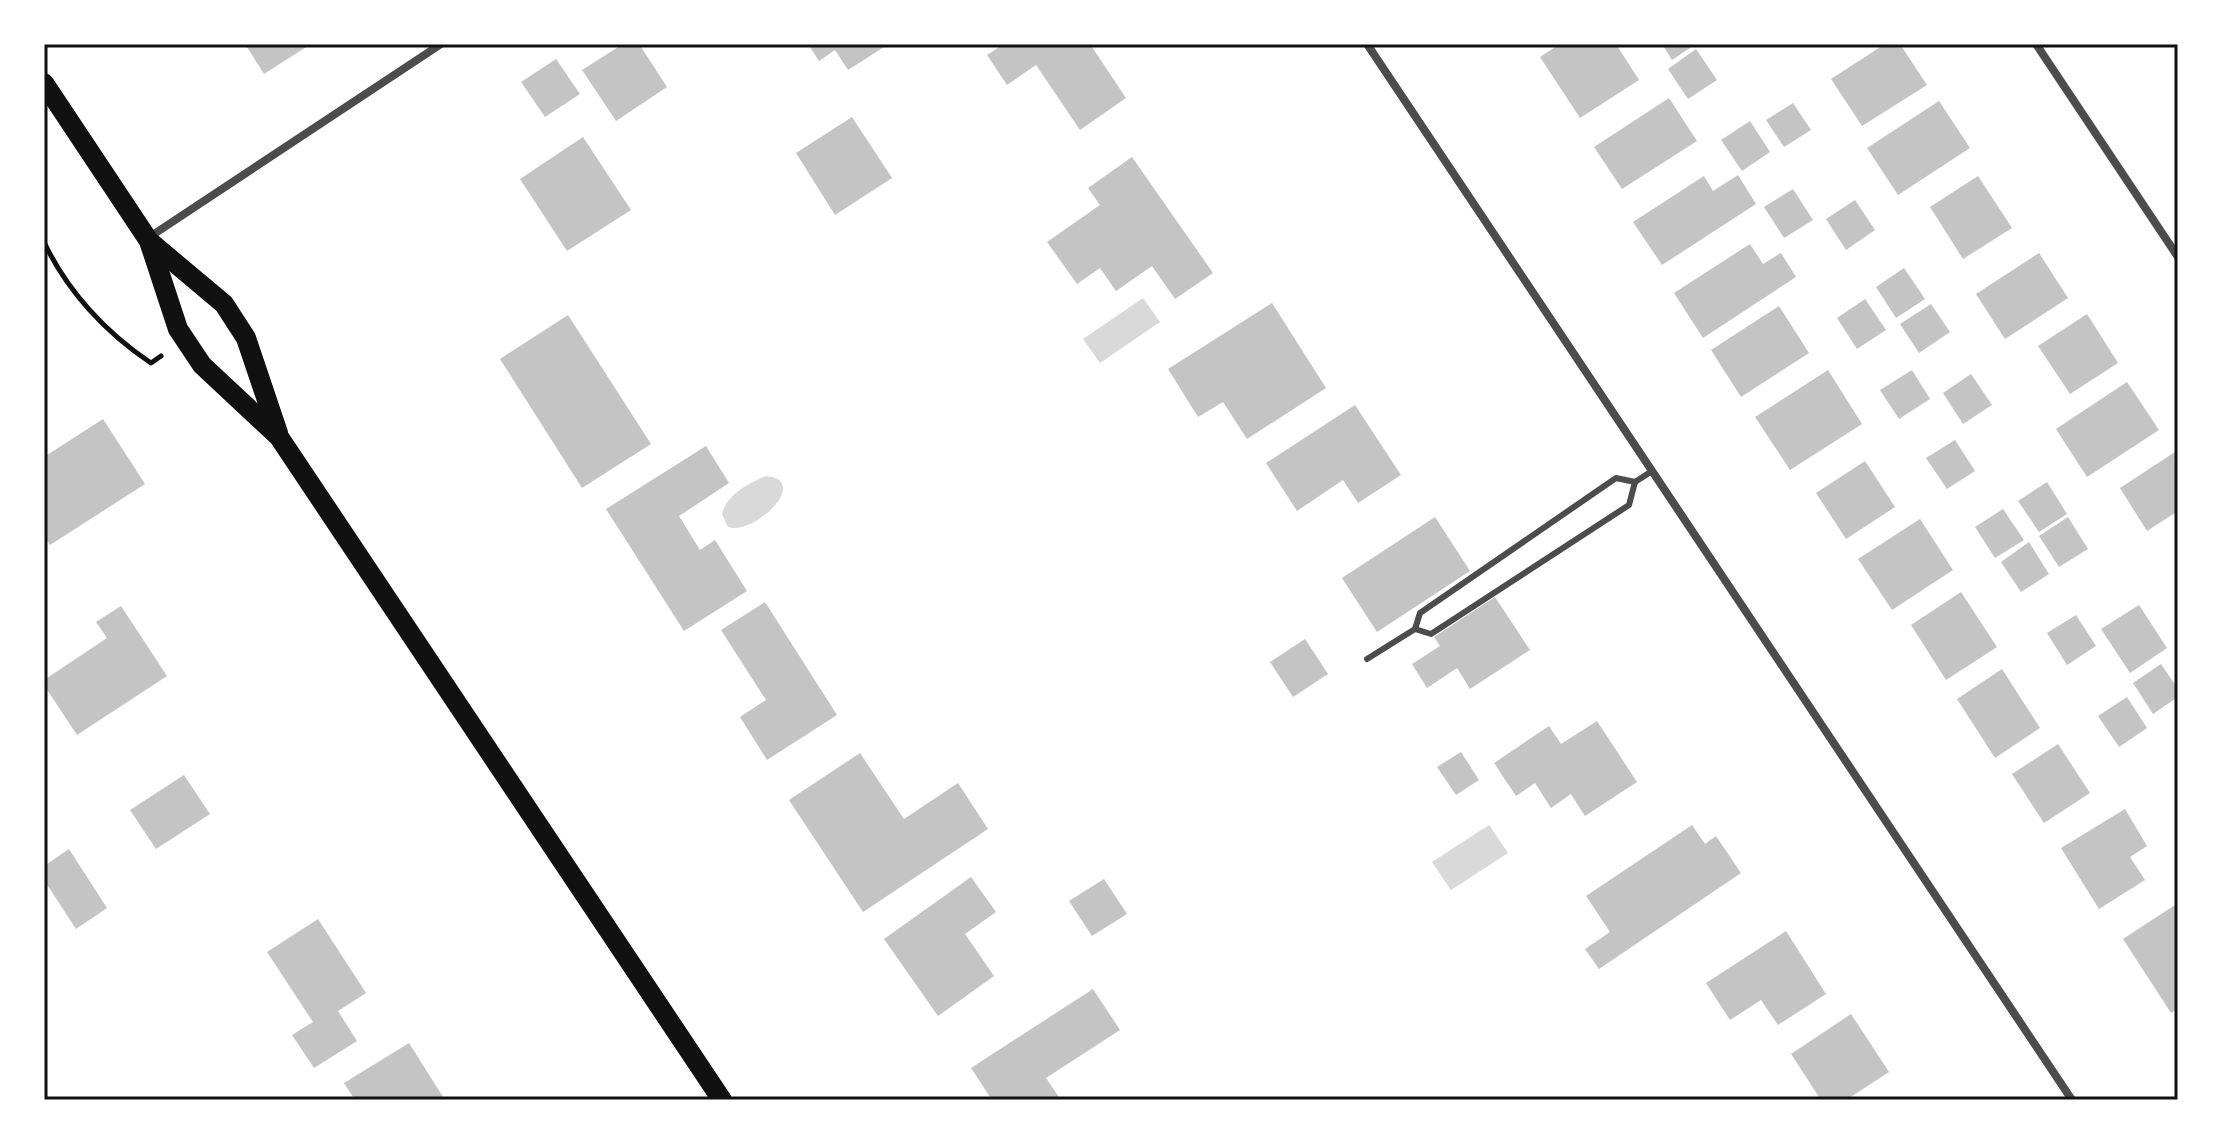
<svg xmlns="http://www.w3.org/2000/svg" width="2222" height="1144" font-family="'Titillium Web',sans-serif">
<rect width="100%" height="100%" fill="#fff"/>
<g fill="#d9d9d9">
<path d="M1143,298L1160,322L1100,363L1083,339Z"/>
<path d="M766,476C812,481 753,536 728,527L722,514C726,495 749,483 766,476Z"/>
<path d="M1489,825L1508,853L1451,890L1432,862Z"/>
</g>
<g fill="#c4c4c4">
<path d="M245,44H311L264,74Z"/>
<path d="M623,44H639L667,87L616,121L582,70Z"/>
<path d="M808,44H882L884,47L848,70L835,50L819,61Z"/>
<path d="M1004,44H1090L1126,98L1080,130L1036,65L1007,85L987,55Z"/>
<path d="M1560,44H1616L1639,80L1580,118L1540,57Z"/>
<path d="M1662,44H1696L1672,60Z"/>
<path d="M1885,44H1900L1927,85L1862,126L1831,79Z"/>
<path d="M1696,49L1717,80L1688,99L1668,69Z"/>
<path d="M556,59L580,94L545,117L521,82Z"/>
<path d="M1669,98L1697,141L1622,189L1594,147Z"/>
<path d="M1939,101L1970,148L1898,195L1867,148Z"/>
<path d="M1793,103L1811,130L1784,147L1766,120Z"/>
<path d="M852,117L892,178L835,215L796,153Z"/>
<path d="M1750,121L1770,152L1742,171L1721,140Z"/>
<path d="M583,137L631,210L567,251L520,179Z"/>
<path d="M1132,157L1213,273L1175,299L1152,266L1116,291L1100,268L1077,284L1047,242L1100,205L1088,188Z"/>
<path d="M1738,175L1756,204L1662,265L1633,222L1704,176L1713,191Z"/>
<path d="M1978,176L2012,228L1963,259L1930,207Z"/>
<path d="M1793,189L1813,220L1784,238L1764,207Z"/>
<path d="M1855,200L1875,230L1846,250L1826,219Z"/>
<path d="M1750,244L1763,264L1781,253L1796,277L1703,338L1674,293Z"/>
<path d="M2039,253L2068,298L2005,339L1976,294Z"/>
<path d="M1904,268L1925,299L1896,318L1876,287Z"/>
<path d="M1865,299L1886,330L1857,349L1837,318Z"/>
<path d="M1272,303L1326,388L1247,439L1223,402L1198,417L1168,369Z"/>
<path d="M1931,304L1950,332L1919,353L1900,324Z"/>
<path d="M1779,306L1809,353L1741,397L1711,350Z"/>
<path d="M2087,314L2118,363L2070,394L2038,346Z"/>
<path d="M568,315L651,444L582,488L500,359Z"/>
<path d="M1828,370L1862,424L1790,470L1755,417Z"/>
<path d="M1912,370L1930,399L1899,419L1880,390Z"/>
<path d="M1971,374L1992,405L1963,424L1943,393Z"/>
<path d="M2127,382L2159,430L2087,477L2056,429Z"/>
<path d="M1355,405L1401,475L1358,503L1343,480L1297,511L1266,463Z"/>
<path d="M103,419L145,484L50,545L44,535V457Z"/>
<path d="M1955,440L1975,471L1947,489L1926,458Z"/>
<path d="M706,446L729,483L679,516L700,550L715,540L747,591L684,631L606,509Z"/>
<path d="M2178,450V511L2147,531L2120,488Z"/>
<path d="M1865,461L1895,507L1846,539L1816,493Z"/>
<path d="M2047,482L2067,514L2039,532L2018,501Z"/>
<path d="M2003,509L2024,540L1995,558L1975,527Z"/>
<path d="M1435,517L1470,571L1377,632L1342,578Z"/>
<path d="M2068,517L2088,549L2059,567L2039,536Z"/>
<path d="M1920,519L1953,570L1892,610L1858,559Z"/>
<path d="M2029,542L2049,574L2021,592L2001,562Z"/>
<path d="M1961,592L1997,647L1946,680L1911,625Z"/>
<path d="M1495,597L1530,650L1470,689L1457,668L1427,688L1412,664L1440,646L1434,637Z"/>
<path d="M765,602L837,715L767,760L740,717L766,700L721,630Z"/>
<path d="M2139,605L2167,648L2130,673L2101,629Z"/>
<path d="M121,606L167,676L77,735L44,685V680L107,638L96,622Z"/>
<path d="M2076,615L2096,646L2067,665L2047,633Z"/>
<path d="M1305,639L1328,674L1293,697L1270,662Z"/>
<path d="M2161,664L2178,689V697L2153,714L2133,683Z"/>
<path d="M2002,669L2040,728L1995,758L1957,699Z"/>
<path d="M2127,697L2147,728L2119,747L2098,716Z"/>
<path d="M1597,721L1637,782L1585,816L1571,794L1551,808L1535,783L1516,796L1494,763L1549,726L1561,744Z"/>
<path d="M2058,744L2090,793L2044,823L2012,774Z"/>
<path d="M1461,752L1479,780L1456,795L1437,767Z"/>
<path d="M860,753L904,819L958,783L988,829L863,912L789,800Z"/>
<path d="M184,775L210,814L156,849L130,810Z"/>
<path d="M2125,809L2147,846L2130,857L2145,880L2099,909L2061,848Z"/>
<path d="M1692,825L1705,844L1716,836L1741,873L1599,969L1585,949L1610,932L1586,896Z"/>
<path d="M69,849L107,908L76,929L44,880V866Z"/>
<path d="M971,877L996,912L965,934L994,976L938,1016L884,939Z"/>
<path d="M1104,879L1127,914L1092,936L1069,901Z"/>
<path d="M2178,903V1008L2171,1013L2123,939Z"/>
<path d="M318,919L366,993L338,1011L357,1041L314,1068L292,1035L313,1022L267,952Z"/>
<path d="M1786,931L1826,994L1778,1025L1761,1000L1730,1020L1706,983Z"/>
<path d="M1093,989L1120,1030L1046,1078L1061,1100H992L971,1068Z"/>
<path d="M1851,1014L1889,1072L1846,1100H1821L1791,1054Z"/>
<path d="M409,1043L445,1100H355L344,1083Z"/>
</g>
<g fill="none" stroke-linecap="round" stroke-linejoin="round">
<path stroke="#111" stroke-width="5" d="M44,242C67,291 106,333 151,363L161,356"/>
<g stroke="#4c4c4c" stroke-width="6">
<path d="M1415,629L1431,634L1629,505L1635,482L1652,471"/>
<path d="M1367,659L1415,629L1420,613L1616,478L1635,482"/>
</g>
<g stroke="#4c4c4c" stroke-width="8">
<path d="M1367,44L2072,1100"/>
<path d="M2036,44L2178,257"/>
<path d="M148,238L441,44"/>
</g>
<g stroke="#111" stroke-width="20">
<path d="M44,83L149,241L178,329L202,365L279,437L722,1100"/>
<path d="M149,241L224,304L246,338L278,433"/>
</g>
</g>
<rect width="2222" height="1144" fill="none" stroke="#ffffff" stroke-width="92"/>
<rect x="46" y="46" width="2130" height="1052" fill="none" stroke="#111" stroke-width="3"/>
</svg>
